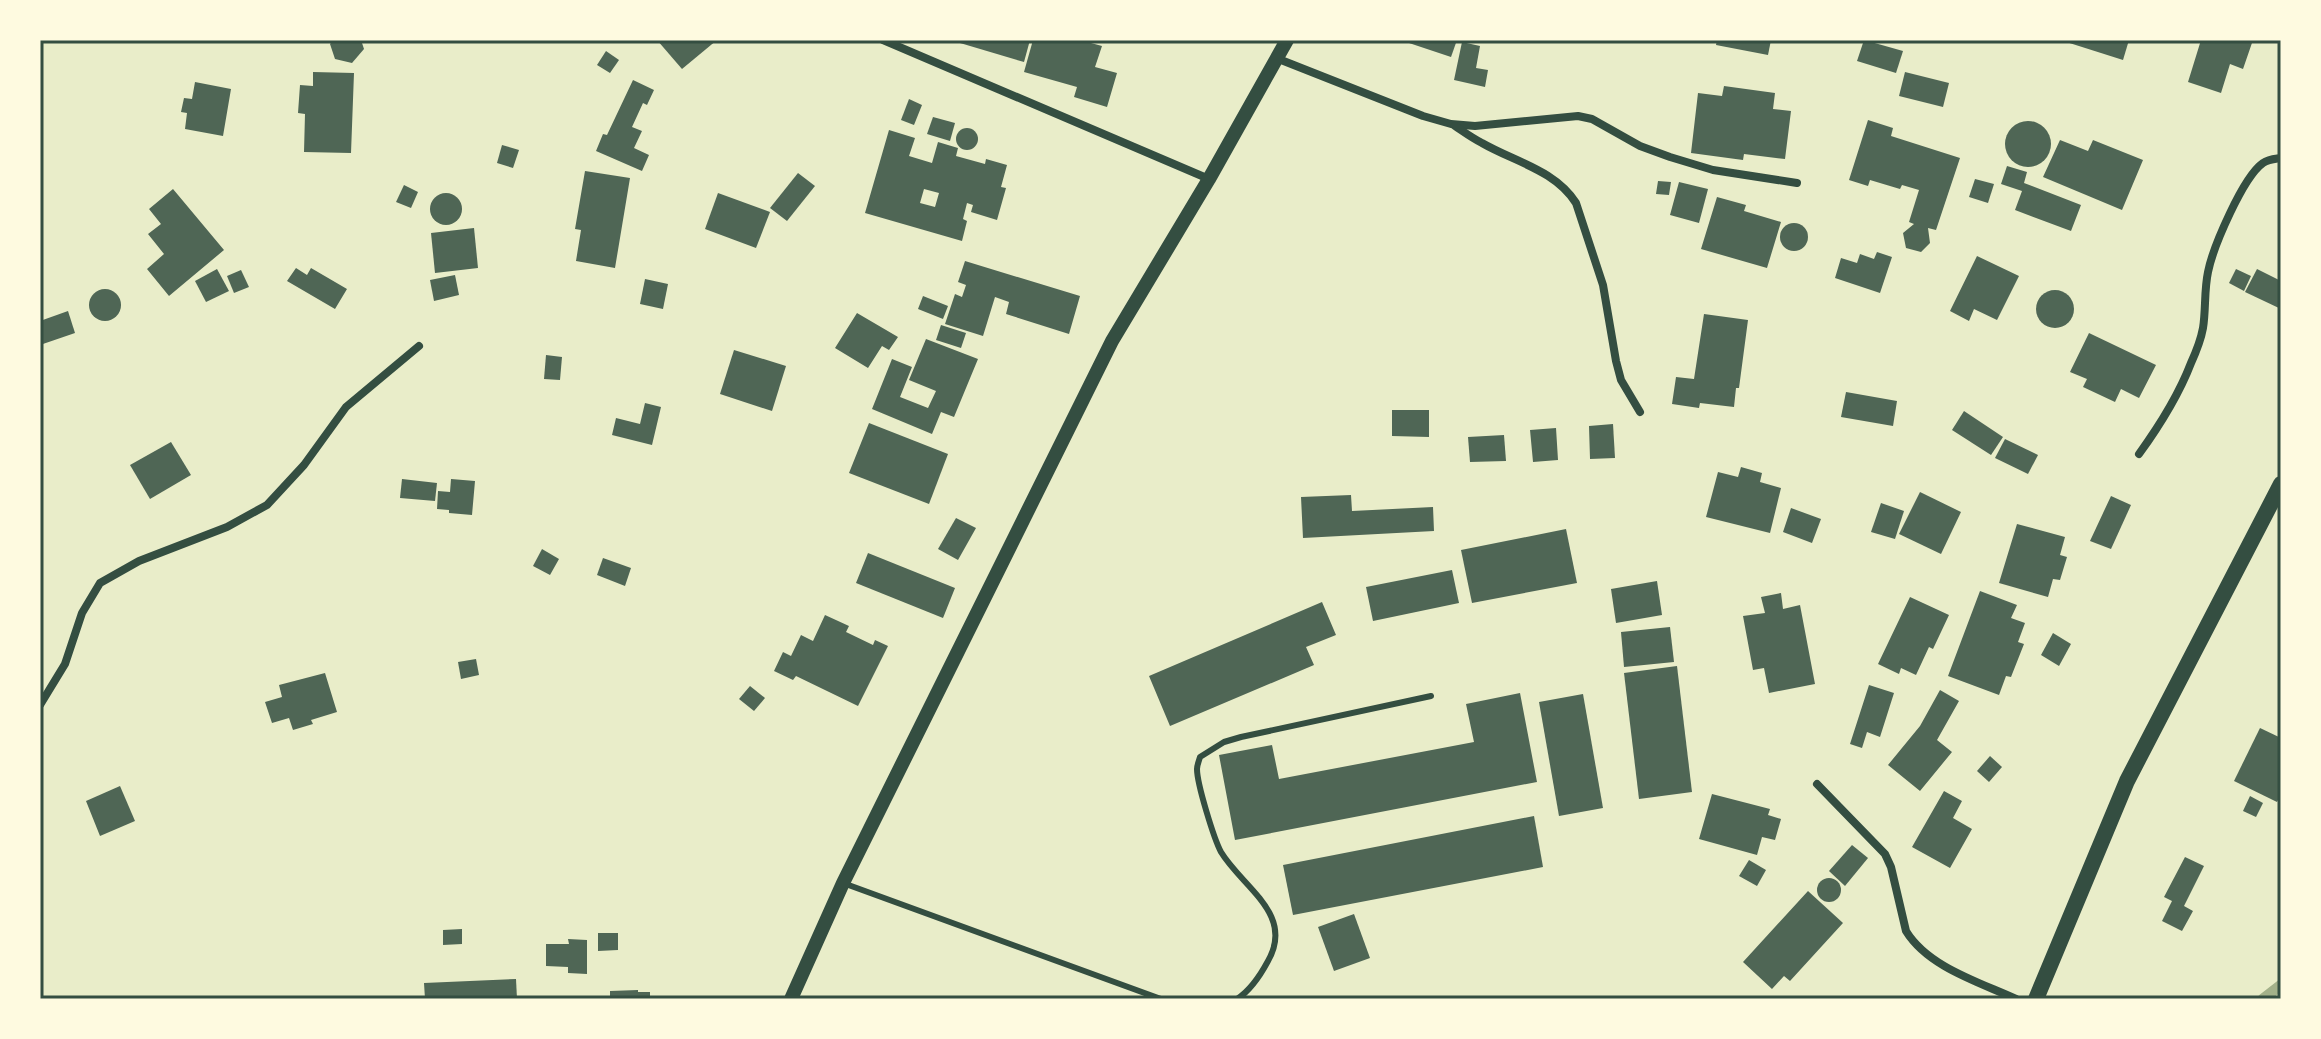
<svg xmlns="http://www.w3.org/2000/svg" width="2321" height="1039" font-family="Figtree,sans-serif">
<rect width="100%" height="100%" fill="#e9edc9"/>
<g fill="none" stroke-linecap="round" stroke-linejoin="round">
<path stroke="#a3b18a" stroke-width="11" d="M2263,999L2281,985"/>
</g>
<g fill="#4f6655" fill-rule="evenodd">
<path d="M333,40H361L364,49L352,63L335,59L330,44Z"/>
<path d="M657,40H717L682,69Z"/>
<path d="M961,40H1030L1024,62L960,43Z"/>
<path d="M1033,40H1080L1102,46L1095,67L1117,73L1107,107L1074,97L1077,87L1024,72Z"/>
<path d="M1410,40H1457L1451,57L1409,43Z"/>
<path d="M1717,40H1771L1768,55L1716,45Z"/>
<path d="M1864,40L1903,51L1896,73L1857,61Z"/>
<path d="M2060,40H2129L2123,60Z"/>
<path d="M2201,40H2253L2243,69L2230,64L2221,93L2188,82Z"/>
<path d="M1462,42L1480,46L1476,68L1488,70L1485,87L1454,80Z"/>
<path d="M606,51L619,60L610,73L597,65Z"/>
<path d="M313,72L354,73L351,153L304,152L305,114L298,113L300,85L313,86Z"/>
<path d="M1905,72L1949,83L1943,107L1899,96Z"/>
<path d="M633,80L654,90L647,105L643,103L632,127L642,131L634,148L649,155L642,171L596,151L603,134L607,135Z"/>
<path d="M195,82L231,89L223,136L185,129L187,113L181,112L184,98L192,99Z"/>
<path d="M1724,86L1775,93L1773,109L1791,111L1785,159L1744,154L1743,160L1691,153L1698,93L1722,96Z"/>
<path d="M909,99L922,105L914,125L901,120Z"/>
<path d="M933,117L955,123L950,141L927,134Z"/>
<path d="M1868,120L1893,128L1891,136L1960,158L1936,230L1928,228L1930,243L1921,252L1906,248L1903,233L1914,224L1909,222L1919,190L1902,185L1900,189L1870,180L1868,186L1849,180Z"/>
<circle cx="2028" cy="144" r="23"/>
<circle cx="967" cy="139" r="11"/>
<path d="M889,130L915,138L909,156L932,163L938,142L958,148L956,156L985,164L986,159L1007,165L1001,187L1006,188L997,220L971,212L973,205L967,203L963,219L967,221L962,241L865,213ZM924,189L939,193L935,207L920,203Z"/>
<path d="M2060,140L2088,151L2093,140L2143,160L2122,210L2043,177Z"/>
<path d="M502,145L519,150L513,168L497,163Z"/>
<path d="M2007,166L2027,172L2024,183L2081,205L2071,231L2015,210L2022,191L2001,184Z"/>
<path d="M585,171L630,178L615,268L576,261L581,230L575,229Z"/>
<path d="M798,173L815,186L787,221L770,208Z"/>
<path d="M1975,179L1994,184L1988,203L1969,197Z"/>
<path d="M1658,181L1671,182L1669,195L1656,194Z"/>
<path d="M1679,182L1708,189L1699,223L1670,215Z"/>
<path d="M404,185L418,192L411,208L396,202Z"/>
<path d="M173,189L224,250L169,296L147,269L164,254L148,234L161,224L149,209Z"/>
<circle cx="446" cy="209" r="16"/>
<path d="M718,193L770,212L756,248L705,229Z"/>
<path d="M1717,197L1746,205L1744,211L1781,222L1767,268L1701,249Z"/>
<circle cx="1794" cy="237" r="14"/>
<path d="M474,228L478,268L435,273L431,233Z"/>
<path d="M1877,252L1892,257L1880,293L1835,278L1841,258L1857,263L1860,254L1874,259Z"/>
<path d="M1977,256L2019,276L1997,320L1974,309L1969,321L1950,311Z"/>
<path d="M965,261L1080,296L1069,334L1006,314L1009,302L995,297L983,336L945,324L955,294L962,297L966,285L958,282Z"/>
<path d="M296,268L307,275L311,268L347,289L335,309L287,281Z"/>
<path d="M217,269L229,291L206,302L195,281Z"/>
<path d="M2236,269L2251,276L2244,291L2229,283Z"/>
<path d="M2257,269L2281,281V309L2245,292Z"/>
<path d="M241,270L249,287L234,293L227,276Z"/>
<path d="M455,275L459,295L434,301L430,280Z"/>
<path d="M645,279L668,284L663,309L640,304Z"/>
<circle cx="105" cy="305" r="16"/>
<circle cx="2055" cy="309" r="19"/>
<path d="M923,296L948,306L943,319L918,309Z"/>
<path d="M68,311L75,333L40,345V321Z"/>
<path d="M857,313L898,337L889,350L882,346L868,368L835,348Z"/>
<path d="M1704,314L1748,320L1739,388H1736L1734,407L1700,403L1699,408L1672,404L1676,377L1694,379Z"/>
<path d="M941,325L966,333L961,348L936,340Z"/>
<path d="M2089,333L2156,365L2139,398L2121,389L2115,402L2083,387L2087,379L2070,372Z"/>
<path d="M926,339L978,359L954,417L941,412L932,434L872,409L892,359L912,367L900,397L928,408L936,391L909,380Z"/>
<path d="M734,350L786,366L772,411L720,394Z"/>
<path d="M546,355L562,357L560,380L544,379Z"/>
<path d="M1846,392L1897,401L1893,426L1841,417Z"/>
<path d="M645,403L661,407L652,445L612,435L616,418L640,424Z"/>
<path d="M1392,410H1429V437L1392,436Z"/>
<path d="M1964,411L2003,437L1991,455L1952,430Z"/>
<path d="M869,423L948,454L929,504L849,473Z"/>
<path d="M1613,424L1615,458L1590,459L1589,426Z"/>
<path d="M1556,428L1558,460L1533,462L1530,430Z"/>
<path d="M1504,435L1506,461L1470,462L1468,437Z"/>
<path d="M2005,439L2038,455L2028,474L1995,458Z"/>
<path d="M171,442L191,475L150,499L130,465Z"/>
<path d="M1741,467L1762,473L1760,482L1781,488L1770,533L1706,517L1718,472L1738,477Z"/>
<path d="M402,479L437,483L435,501L400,498Z"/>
<path d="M451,479L475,481L472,515L449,513V510L437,509L438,491L450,492Z"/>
<path d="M1920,492L1961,512L1941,554L1899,534Z"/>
<path d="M1351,495L1352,511L1433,507L1434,531L1303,538L1301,497Z"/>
<path d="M2111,496L2131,505L2111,549L2090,541Z"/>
<path d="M1881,503L1904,511L1895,539L1871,532Z"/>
<path d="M1791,508L1821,519L1812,543L1783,532Z"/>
<path d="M956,518L976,528L958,560L938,549Z"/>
<path d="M2017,524L2065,537L2060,555L2067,557L2060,580L2053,579L2048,597L1999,583Z"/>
<path d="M1566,529L1577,583L1472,603L1461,550Z"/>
<path d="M542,549L559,559L550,575L533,566Z"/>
<path d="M868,553L955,588L943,618L856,583Z"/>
<path d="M603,558L631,568L625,586L597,575Z"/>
<path d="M1452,570L1459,603L1373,621L1366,587Z"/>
<path d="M1657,581L1662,615L1616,623L1611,589Z"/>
<path d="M1980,591L2017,605L2011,618L2025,623L2018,642L2024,644L2011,677L2006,676L1999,695L1948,676Z"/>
<path d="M1781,593L1783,609L1800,605L1815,684L1769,693L1764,668L1753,670L1743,616L1765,613L1761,597Z"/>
<path d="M1910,597L1949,615L1933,649L1929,647L1916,675L1901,668L1899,674L1878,664Z"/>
<path d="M1322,602L1336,635L1306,647L1314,665L1170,726L1149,676Z"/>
<path d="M825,615L849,626L846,632L873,645L875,640L888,646L858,706L796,676L793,680L774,671L783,652L791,656L801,635L813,641Z"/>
<path d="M1670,627L1674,662L1624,667L1621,632Z"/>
<path d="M2053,633L2071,644L2059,666L2041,655Z"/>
<path d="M476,659L479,675L461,679L458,662Z"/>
<path d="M1677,666L1692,792L1639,799L1624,673Z"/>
<path d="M325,673L337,712L311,720L313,724L293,730L289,718L272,723L265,702L282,697L279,685Z"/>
<path d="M1869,685L1894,693L1880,737L1867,732L1862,748L1850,744Z"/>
<path d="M750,686L765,698L754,711L739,699Z"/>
<path d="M1940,690L1959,701L1937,740L1952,752L1920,791L1888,765L1920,726Z"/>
<path d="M1520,693L1537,782L1235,840L1219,755L1272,745L1279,779L1474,742L1466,704Z"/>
<path d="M1583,694L1603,808L1559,816L1539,702Z"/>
<path d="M2260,728L2281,738V795L2277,802L2234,781Z"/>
<path d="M1990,756L2002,767L1989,782L1977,771Z"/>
<path d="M120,786L135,821L100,836L86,801Z"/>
<path d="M1944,791L1962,801L1953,818L1972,829L1950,868L1912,847Z"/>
<path d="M1712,794L1770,809L1768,815L1781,819L1775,840L1762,837L1757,855L1699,839Z"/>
<path d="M2250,796L2263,803L2256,817L2243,811Z"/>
<path d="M1534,816L1543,867L1293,915L1283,865Z"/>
<path d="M1852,845L1868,858L1845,886L1829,871Z"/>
<path d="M2185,857L2204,866L2184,906L2193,911L2182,931L2162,921L2172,901L2164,897Z"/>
<path d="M1749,860L1766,870L1757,886L1739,876Z"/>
<circle cx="1829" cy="890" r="12"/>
<path d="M1808,891L1843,923L1790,981L1784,976L1772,989L1743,962Z"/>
<path d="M1354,914L1370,958L1334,971L1318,927Z"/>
<path d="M462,929V944L443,945V930Z"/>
<path d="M598,933H618V950L598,951Z"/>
<path d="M568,939L587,940V974L568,973V967L546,966V944H569Z"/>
<path d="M516,979L517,999H425L424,983Z"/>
<path d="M638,990V992H650V999H593V996H610V991Z"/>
</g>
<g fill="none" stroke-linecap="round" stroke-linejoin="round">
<g stroke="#344e41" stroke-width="6">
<path d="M843,883L1161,999"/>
<path d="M1237,999C1251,990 1260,976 1268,961C1295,914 1242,887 1221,852C1214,839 1197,784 1197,769C1197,765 1199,761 1200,757L1224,742L1241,737L1431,696"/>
</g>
<g stroke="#344e41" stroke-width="8">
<path d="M883,40L1209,179"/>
<path d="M1276,58L1423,116L1451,124L1475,126L1578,116L1592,119L1640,146L1670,157L1713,170L1797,183"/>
<path d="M1455,126C1464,132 1472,138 1482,143C1515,162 1555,170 1576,203L1603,285L1616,361L1621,380L1640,412"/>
<path d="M2139,454C2160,425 2178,397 2191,363C2196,352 2201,339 2203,328C2206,309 2204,291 2208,272C2213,247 2243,177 2263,163C2269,159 2275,159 2281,158"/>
<path d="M40,705L65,664L82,613L100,583L139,561L227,527L267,505L304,465L346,407L419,346"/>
<path d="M1817,784L1885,854L1891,867L1906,931C1928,967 1979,982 2016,999"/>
</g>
<path stroke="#344e41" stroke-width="14" d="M791,999L843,883L1112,341L1209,179L1287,40"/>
<path stroke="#344e41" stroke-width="16" d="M2036,999L2127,781L2281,484"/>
</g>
<rect width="2321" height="1039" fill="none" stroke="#fefae0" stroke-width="84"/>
<rect x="42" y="42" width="2237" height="955" fill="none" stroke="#344e41" stroke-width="3"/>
</svg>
